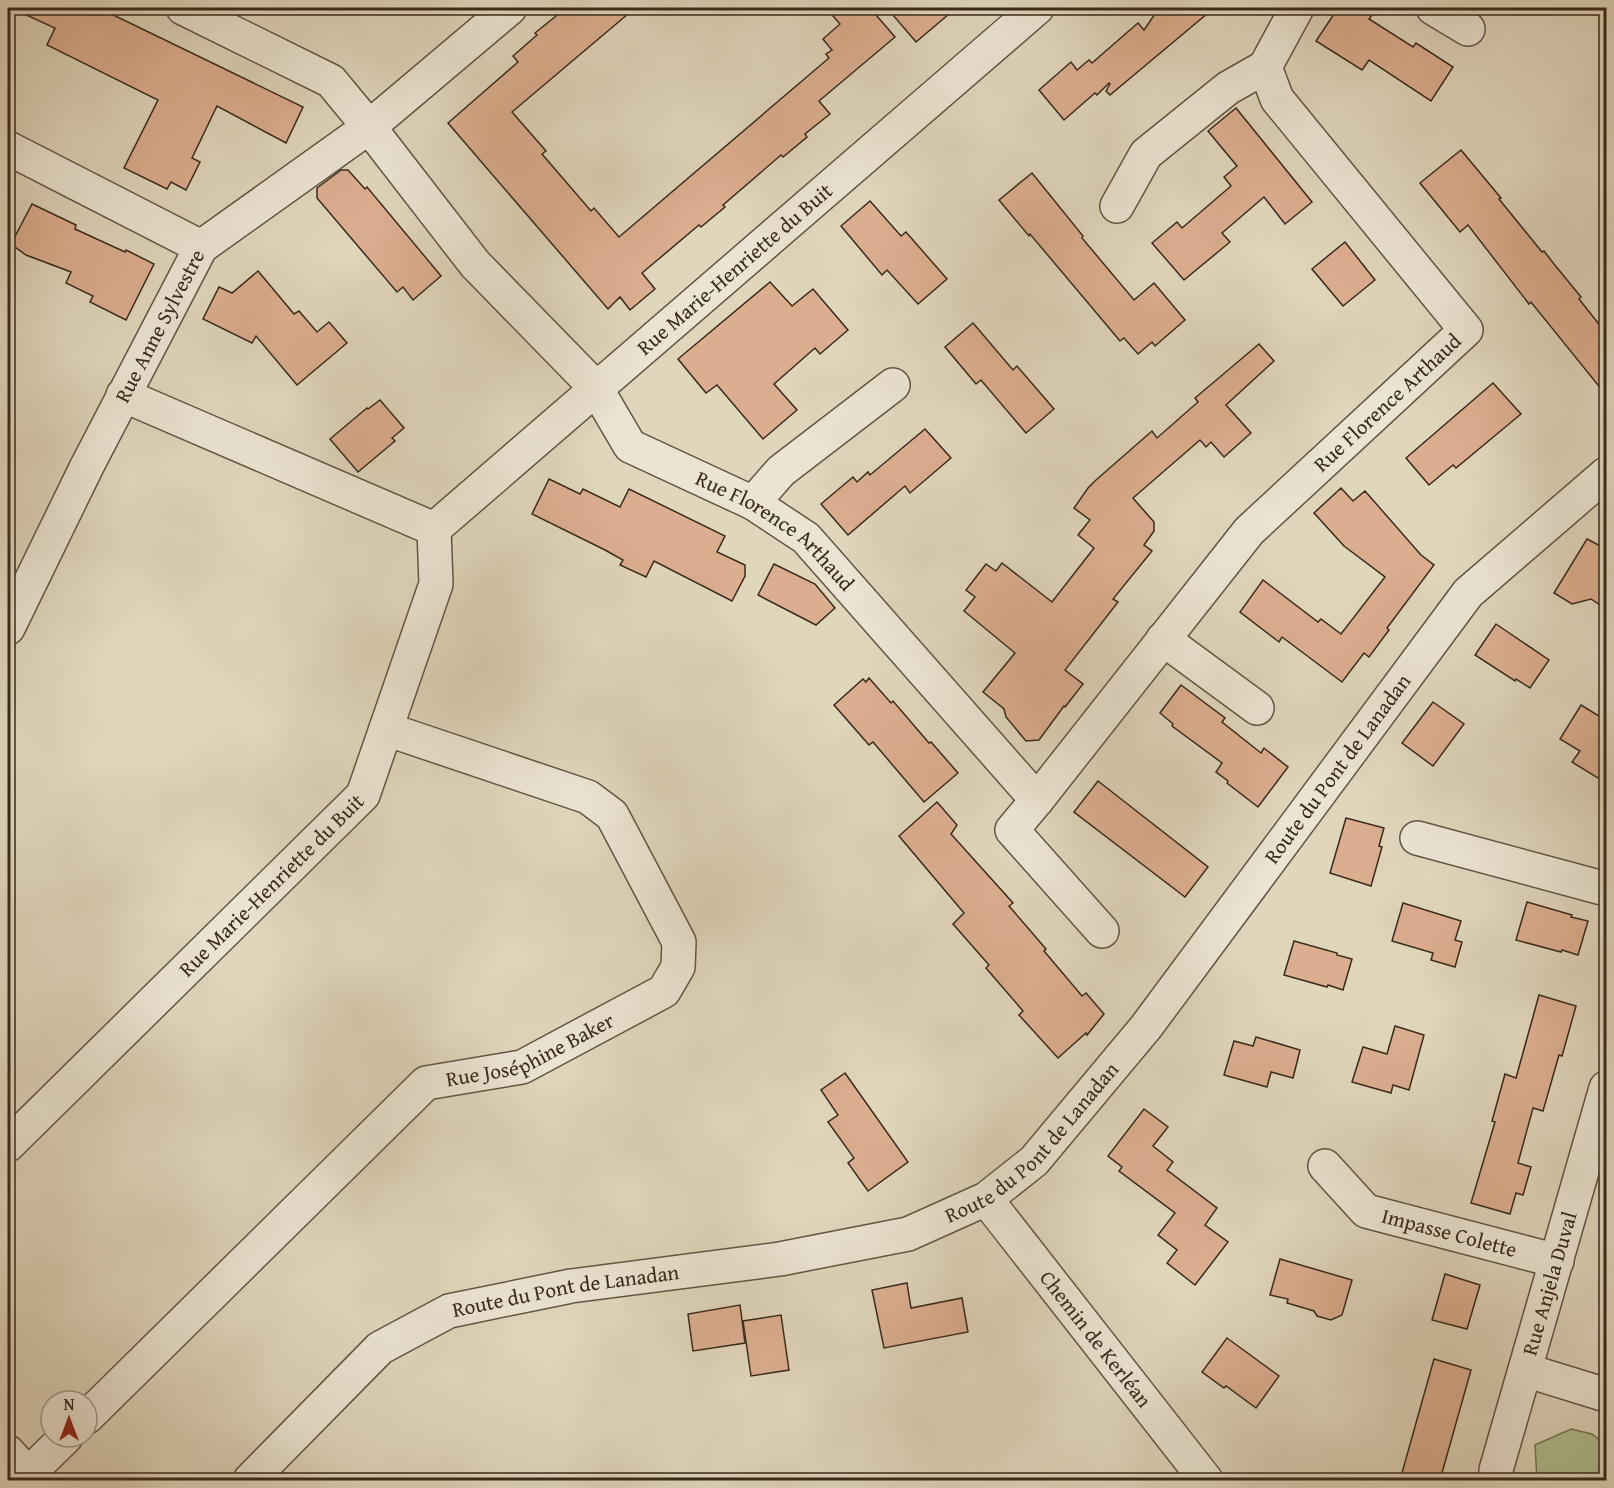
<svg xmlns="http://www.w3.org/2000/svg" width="1614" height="1488" font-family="'Gentium Book Plus',serif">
<rect width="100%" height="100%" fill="#e0d6bc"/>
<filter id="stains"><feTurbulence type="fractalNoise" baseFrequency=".00333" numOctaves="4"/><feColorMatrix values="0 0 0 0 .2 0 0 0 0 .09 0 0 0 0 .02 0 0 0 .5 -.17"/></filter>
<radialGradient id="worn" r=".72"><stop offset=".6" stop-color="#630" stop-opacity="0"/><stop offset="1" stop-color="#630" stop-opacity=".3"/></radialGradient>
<path fill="#b0be92" stroke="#747457" stroke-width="1.5" d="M1571,1429L1592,1434L1606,1445V1480H1537L1535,1445Z"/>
<g fill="#dcae90" stroke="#392a1c" stroke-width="1.5">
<path d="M11,8H99L303,107L286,143L217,106L192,158L200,162L186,190L171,182L167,189L124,168L158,100L47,45L55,28Z"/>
<path d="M566,8H635L512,112L546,151L542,154L591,211L594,208L619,237L829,58L826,54L832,50L823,39L840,24L826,8H870L895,37L819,101L830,114L805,134L807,137L783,157L781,155L723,205L725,207L701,227L699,225L642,273L655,289L630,310L620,297L608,309L448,123L518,62L513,56L537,35L535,33Z"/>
<path d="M887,8H956L916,42Z"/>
<path d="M1159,8H1214L1110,95L1106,91L1110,84L1109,83L1097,95L1095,93L1064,120L1039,90L1071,62L1077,70L1089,60L1092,63L1138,23L1144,30Z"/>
<path d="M1338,8H1377L1369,19L1413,47L1416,43L1453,67L1431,101L1369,60L1362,70L1316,41Z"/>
<path d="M1236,108L1312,202L1285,224L1264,197L1222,233L1230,242L1184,280L1152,243L1177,222L1182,228L1231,186L1224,177L1237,166L1208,131Z"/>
<path d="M1461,150L1501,198L1499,199L1542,252L1544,251L1554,264L1581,297L1579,299L1606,333V395L1531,302L1529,304L1468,225L1460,232L1420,183Z"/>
<path d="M341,170H348L365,189L367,187L441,276L413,300L403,287L397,292L317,198V188Z"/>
<path d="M1032,173L1083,236L1082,238L1134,300L1154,283L1185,320L1155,346L1152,342L1138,354L1124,338L1120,341L1030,234L1029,236L999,200Z"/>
<path d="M870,201L901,236L906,232L947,279L918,304L887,270L882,275L841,226Z"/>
<path d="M32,204L76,225L75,229L125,252L126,250L154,264L126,320L90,302L93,296L66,283L71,272L26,255L11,244Z"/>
<path d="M1345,242L1375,280L1343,306L1312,269Z"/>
<path d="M258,271L294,314L299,311L317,332L329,322L347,343L297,385L256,336L252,343L203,319L219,287L232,293Z"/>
<path d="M770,282L792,306L813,289L848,330L820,354L815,348L774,384L797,410L763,439L717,385L706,393L678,359Z"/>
<path d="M973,323L1013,370L1017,366L1054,409L1026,433L981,380L976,384L945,347Z"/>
<path d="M1259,344L1274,361L1226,405L1251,433L1224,457L1211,442L1206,447L1200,440L1133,498L1154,522V531L1144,545L1152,551L1113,599L1118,602L1065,670L1083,684L1065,707L1064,706L1039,740L1026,741L1006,717L1004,709L983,692L1015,653L964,611L975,597L966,590L986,564L996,571L1002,563L1052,602L1094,548L1078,535L1090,520L1074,508L1088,488L1096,480L1152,431L1157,438L1198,402L1195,398Z"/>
<path d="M1493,383L1521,414L1456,468L1453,465L1429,485L1406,458Z"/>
<path d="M380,400L404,428L392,438L395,441L358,472L330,439L367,408L368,409Z"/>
<path d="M925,429L951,458L910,493L905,486L848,535L821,504L853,477L857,482L868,472L870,475Z"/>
<path d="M549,479L580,494L583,489L620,507L629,489L725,536L717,552L745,565V576L732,601L654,561L646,577L620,565L623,560L605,550L532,514Z"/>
<path d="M1341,488L1353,501L1365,491L1421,555L1434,565L1387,628L1389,630L1369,657L1364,653L1342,682L1282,637L1279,642L1240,612L1263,580L1318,622L1321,619L1341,634L1385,577L1344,546L1314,513Z"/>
<path d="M1587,539L1606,549V609L1591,599L1572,604L1554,593Z"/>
<path d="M774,564L815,584L835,608L816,625L758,595Z"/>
<path d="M1496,624L1549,660L1530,688L1516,679L1515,681L1475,655Z"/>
<path d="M869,678L891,703L893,701L929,743L931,742L958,773L924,802L873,742L869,745L834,705L863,679L866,682Z"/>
<path d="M1181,685L1225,718L1222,722L1261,753L1264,748L1288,767L1258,807L1227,783L1228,781L1216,772L1222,763L1172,726L1173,724L1160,713Z"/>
<path d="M1433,702L1464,724L1433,766L1402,743Z"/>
<path d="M1581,705L1602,718L1606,711V783L1572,762L1580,751L1560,739Z"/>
<path d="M1098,781L1208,867L1185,897L1074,812Z"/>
<path d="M937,802L957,825L951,834L1013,903L1009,906L1046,949L1044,951L1082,996L1086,993L1104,1014L1087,1035L1086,1033L1058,1058L1019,1015L1023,1011L986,968L989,965L953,924L964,913L899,836Z"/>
<path d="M1346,818L1384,828L1379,846L1382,847L1371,886L1330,873Z"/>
<path d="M1527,902L1572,915L1571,917L1588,921L1578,955L1562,950L1561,952L1516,940Z"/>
<path d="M1403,903L1461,921L1455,940L1462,942L1455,967L1431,960L1433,953L1392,941Z"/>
<path d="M1294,941L1337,953V955L1352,959L1343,990L1328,985L1327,987L1284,975Z"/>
<path d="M1539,995L1576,1006L1562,1056L1559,1055L1543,1111L1533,1108L1518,1163L1531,1167L1523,1195L1516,1193L1510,1214L1471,1203L1495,1122L1492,1121L1505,1074L1516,1078Z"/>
<path d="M1395,1026L1424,1035L1409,1090L1393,1085L1391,1093L1352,1082L1363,1047L1387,1054Z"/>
<path d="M1256,1037L1300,1050L1293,1078L1271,1072L1267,1087L1224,1075L1234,1041L1253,1046Z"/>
<path d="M845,1073L908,1162L868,1191L848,1163L854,1158L828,1122L838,1115L821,1090Z"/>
<path d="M1144,1109L1168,1127L1153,1146L1173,1162L1167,1170L1217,1208L1205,1225L1228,1242L1195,1285L1167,1263L1177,1250L1158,1235L1175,1213L1119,1171L1122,1167L1108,1156Z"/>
<path d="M1280,1259L1352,1280L1342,1315L1331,1320L1317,1316L1314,1311L1287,1303L1288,1299L1270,1295Z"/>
<path d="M1445,1274L1480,1285L1467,1329L1432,1320Z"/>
<path d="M907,1283L911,1308L962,1298L968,1332L884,1348L872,1290Z"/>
<path d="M740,1305L745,1343L693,1351L688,1314Z"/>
<path d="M781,1315L789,1370L751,1376L743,1321Z"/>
<path d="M1227,1338L1279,1376L1256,1408L1226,1386L1224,1388L1202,1372Z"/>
<path d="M1434,1359L1471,1370L1440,1480H1400Z"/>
</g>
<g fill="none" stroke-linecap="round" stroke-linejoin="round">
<defs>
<g id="minor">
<path id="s1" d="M183,8L331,81L369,127L475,264L596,388L630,446L753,503L806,538L1037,800L1249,531L1466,330L1277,99L1265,67L1297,8"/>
<path d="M1433,8L1468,29"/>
<path d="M8,148L201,247"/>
<path d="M1117,206L1146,154L1228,88L1265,67"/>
<path id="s2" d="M123,395L434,529L1037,8"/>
<path d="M753,503L781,471L893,385"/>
<path id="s3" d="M8,628L87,466L201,247L369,127L510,8"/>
<path d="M1163,639L1257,708"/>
<path d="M1037,800L1012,830L1102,931"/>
<path d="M1417,838L1606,889"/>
<path id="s4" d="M8,1145L363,795L436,584L434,529"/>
<path id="s5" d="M1325,1166L1366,1211L1557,1261"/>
<path id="s6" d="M986,1199L1206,1480"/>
<path d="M1525,1370L1606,1395"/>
<path id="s7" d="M87,1417L426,1083L522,1067L664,991L678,967L679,942L612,815L588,797L386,729"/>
<path d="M8,1452L33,1480"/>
<path d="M22,1480L66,1437"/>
<path id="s8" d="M250,1480L380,1348L449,1311L571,1286L780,1259L908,1234L986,1199L1034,1161L1146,1027L1468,593L1606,474"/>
<path id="s9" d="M1496,1480V1470L1606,1088"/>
</g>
</defs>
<use href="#minor" stroke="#635544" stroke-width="36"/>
<use href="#minor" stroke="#ebe4d3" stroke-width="33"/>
</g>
<g text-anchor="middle" stroke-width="5" stroke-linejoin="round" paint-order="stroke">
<g font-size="21" fill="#392a1c" stroke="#ebe4d3">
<text dy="7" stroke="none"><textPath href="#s2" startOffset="736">Rue Marie-Henriette du Buit</textPath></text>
<text dy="7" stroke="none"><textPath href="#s3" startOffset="338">Rue Anne Sylvestre</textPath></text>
<text dy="7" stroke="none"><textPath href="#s1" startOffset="1718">Rue Florence Arthaud</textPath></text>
<text dy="7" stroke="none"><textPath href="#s1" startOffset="808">Rue Florence Arthaud</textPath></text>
<text dy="7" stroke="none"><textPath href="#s8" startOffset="1372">Route du Pont de Lanadan</textPath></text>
<text dy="7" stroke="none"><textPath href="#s4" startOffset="370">Rue Marie-Henriette du Buit</textPath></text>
<text dy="7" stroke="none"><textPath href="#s7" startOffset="586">Rue Joséphine Baker</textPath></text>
<text dy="7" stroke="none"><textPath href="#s8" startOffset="886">Route du Pont de Lanadan</textPath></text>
<text dy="7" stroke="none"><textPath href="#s5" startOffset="147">Impasse Colette</textPath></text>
<text dy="7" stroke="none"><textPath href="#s9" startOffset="204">Rue Anjela Duval</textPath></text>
<text dy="7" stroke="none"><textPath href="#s8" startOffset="382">Route du Pont de Lanadan</textPath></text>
<text dy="7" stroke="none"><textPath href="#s6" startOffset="178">Chemin de Kerléan</textPath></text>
</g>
</g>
<rect width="1614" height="1488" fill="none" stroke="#e0d6bc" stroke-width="30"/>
<rect x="9" y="9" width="1596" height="1470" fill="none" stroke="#392a1c" stroke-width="3"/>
<rect x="15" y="15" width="1584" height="1458" fill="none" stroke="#392a1c" stroke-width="1.5"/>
<g transform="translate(69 1419)"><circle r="28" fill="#ebe4d3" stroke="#a49a8a" stroke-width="1.5"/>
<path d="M0-4.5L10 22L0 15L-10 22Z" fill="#8f2418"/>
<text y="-9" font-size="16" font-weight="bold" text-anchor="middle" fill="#392a1c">N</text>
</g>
<rect width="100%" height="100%" filter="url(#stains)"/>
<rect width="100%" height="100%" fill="url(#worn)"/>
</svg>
